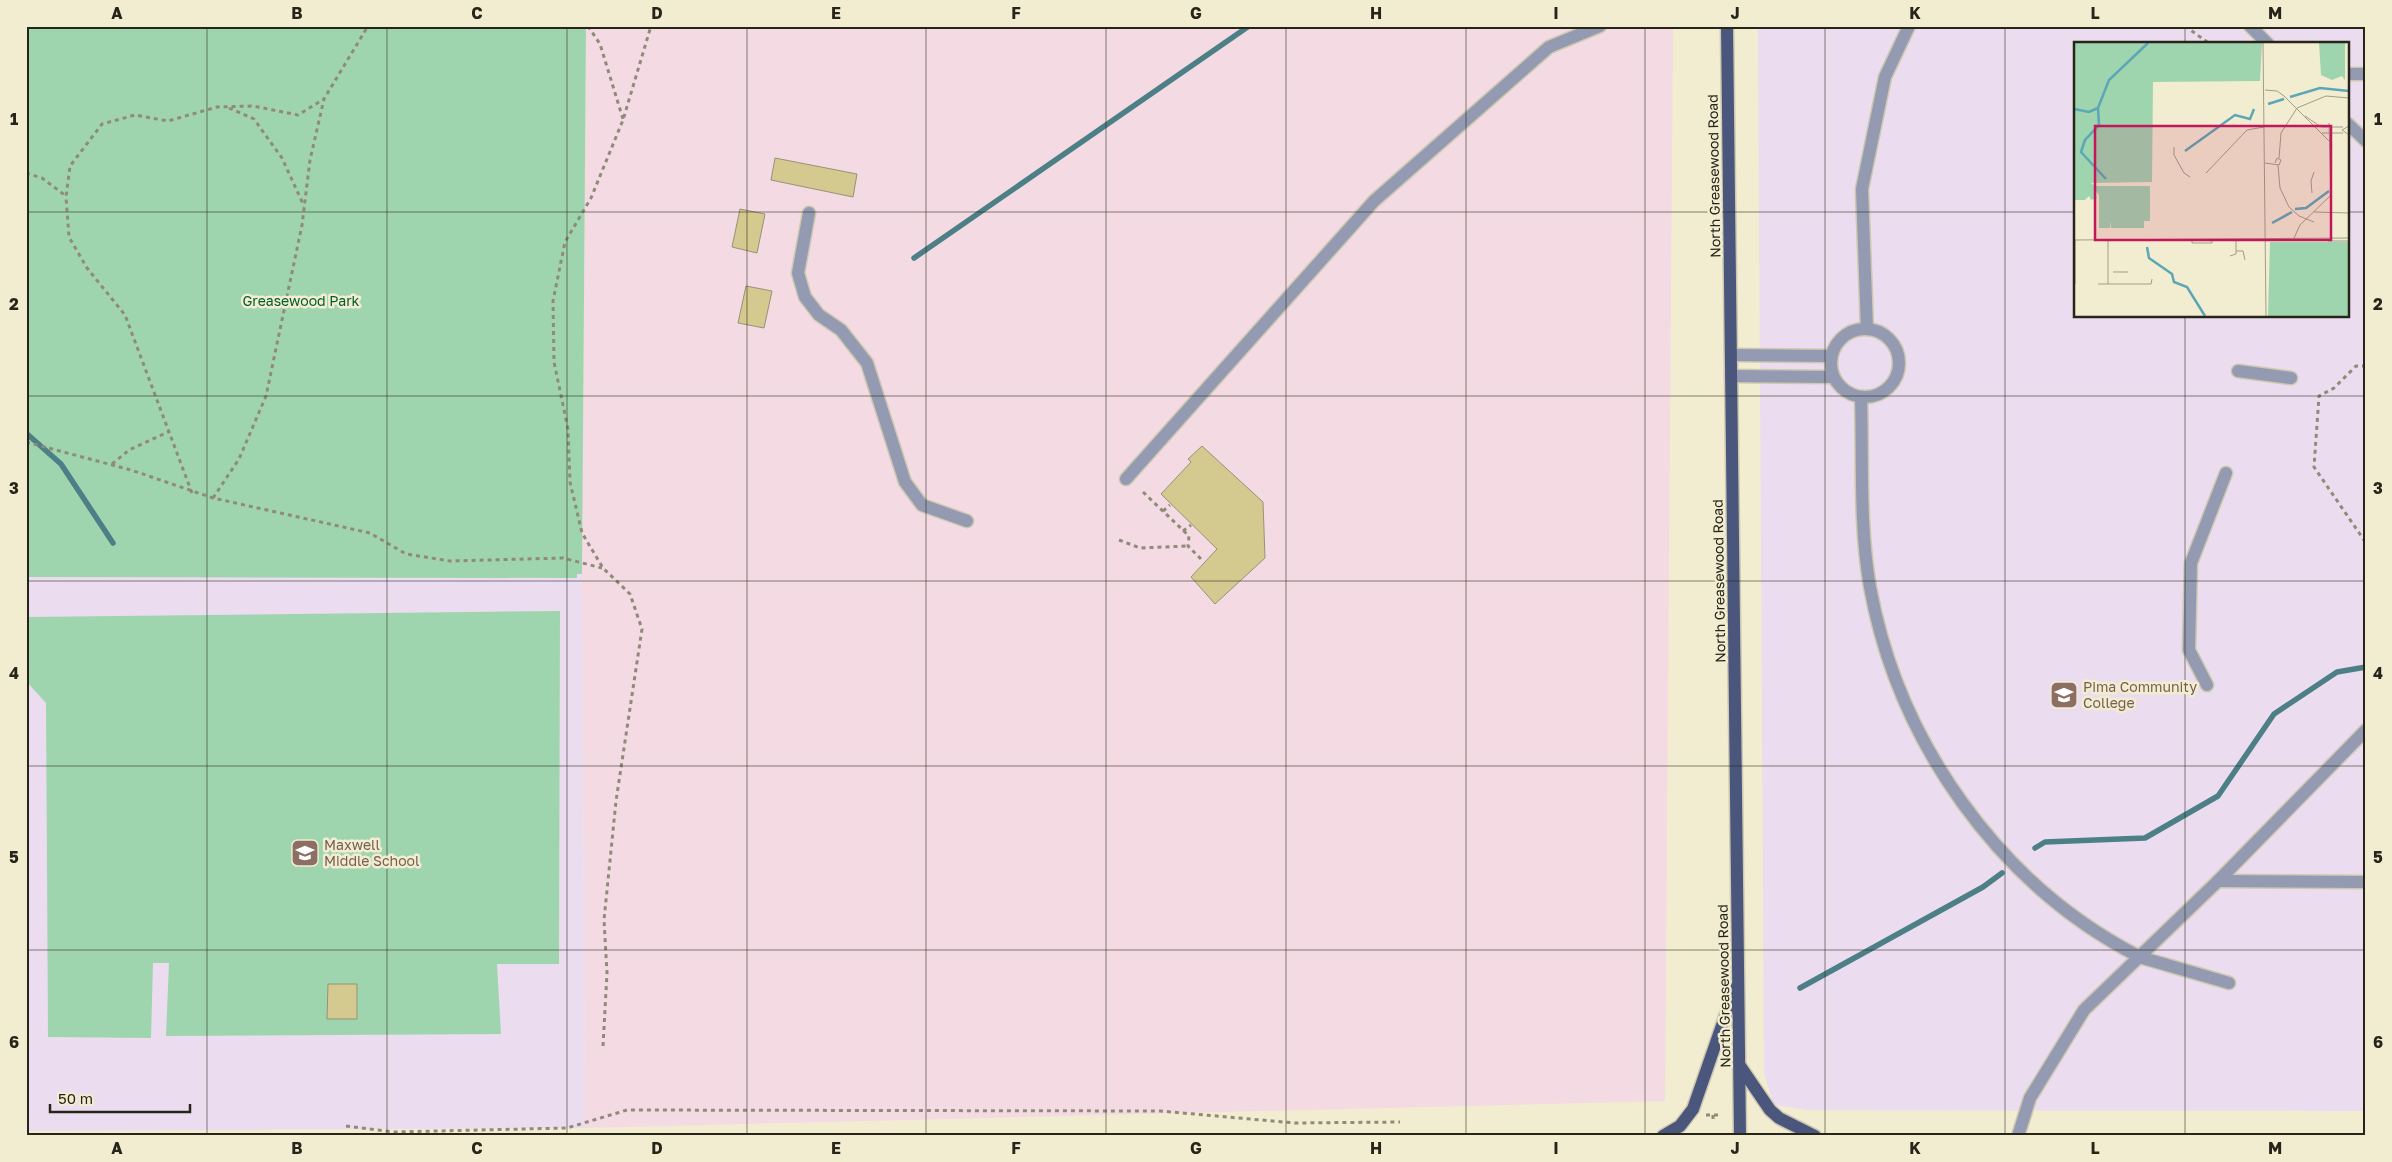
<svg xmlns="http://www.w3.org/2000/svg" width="2392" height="1162" font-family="'Golos Text',sans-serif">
<rect width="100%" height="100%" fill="#f2edd1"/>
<path fill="#f4dae3" d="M586,26H1673L1665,1101L585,1128L582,574Z"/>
<g fill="#ecdcef" fill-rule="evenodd">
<path d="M1758,26H2366V1111L1807,1110L1774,1105L1764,1074ZM2076,44H2348V316H2076Z"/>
<path d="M582,574L585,1128L26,1131V577Z"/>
</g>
<g fill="#9fd5ae">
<path d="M26,26H586L582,574H577V578L26,577Z"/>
<path d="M560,611L559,964H497L501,1034L166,1036L169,963H153L151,1038L48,1037L46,703L26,681V617Z"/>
</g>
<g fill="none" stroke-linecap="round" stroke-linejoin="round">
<g stroke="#4c8086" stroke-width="5.5">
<path d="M914,258L1249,26"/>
<path d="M26,433L61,464L113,543"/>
<path d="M2035,848L2045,842L2145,838L2218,796L2274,714L2337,672L2366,667"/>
<path d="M1800,988L1983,887L2002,873"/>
</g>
</g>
<g fill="#d4ca90" stroke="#969278">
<path d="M775,158L857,174L853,197L771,180Z"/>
<path d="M740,209L765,214L757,253L732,247Z"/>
<path d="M746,286L772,291L764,328L738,323Z"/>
<path d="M1202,446L1263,502L1265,558L1215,604L1191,577L1217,549L1161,494L1191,462L1188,459Z"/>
<path d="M328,984H357V1019H327Z"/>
</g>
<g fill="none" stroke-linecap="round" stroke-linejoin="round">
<defs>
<g id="minor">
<path d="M2250,26L2268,44"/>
<path d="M2348,74H2366"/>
<path d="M2348,124L2366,141"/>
<path d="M809,213L798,273L805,297L819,315L841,330L867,363L905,482L922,505L967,521"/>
<circle cx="1865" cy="363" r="34"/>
<path d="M1867,329L1862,189L1885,77L1909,26"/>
<path d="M1731,355L1831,356"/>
<path d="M2238,371L2291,378"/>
<path d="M1731,376L1833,377"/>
<path d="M1861,398C1863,460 1859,525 1870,587C1898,741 1998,884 2138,956C2147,960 2158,962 2167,965C2188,971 2208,977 2229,983"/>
<path d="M1126,479L1374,201L1549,47L1600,26"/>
<path d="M2207,685L2189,650L2191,563L2226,473"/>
<path d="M2218,881L2366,882"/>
<path d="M2018,1136L2030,1098L2084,1010L2218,881L2366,730"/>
</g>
<g id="major">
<path d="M1727,26L1740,1136"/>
<path d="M1740,1066L1770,1110L1779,1118L1815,1136"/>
<path d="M1663,1136L1680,1126L1693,1109L1735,988"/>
</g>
</defs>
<use href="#minor" stroke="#cdc9b0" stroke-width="15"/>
<use href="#major" stroke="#cdc9b0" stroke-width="15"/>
<g stroke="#8f8b78" stroke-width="3" stroke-dasharray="4 4" stroke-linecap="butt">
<path d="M588,26L600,44L623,119"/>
<path d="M2185,26L2210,44"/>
<path d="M229,108L254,119L282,158L304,206"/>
<path d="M26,173L42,178L66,196"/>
<path d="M2366,366H2356L2334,388L2319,396L2314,467L2366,543"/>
<path d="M26,442L131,470L213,498L370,533L406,554L450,561L563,558L602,568"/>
<path d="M112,464L129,450L168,432"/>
<path d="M1143,492L1189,536L1188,546L1203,561"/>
<path d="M192,493L125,315L87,268L69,237L66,197L70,166L102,124L135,115L168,121L217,107L253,106L298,115L324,99"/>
<path d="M213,498L239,459L266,396L302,225L310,160L324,99L368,26"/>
<path d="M1163,511L1170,505"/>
<path d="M1183,531L1191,525"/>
<path d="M1119,540L1140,548L1188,546"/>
<path d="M603,1046L607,973L604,920L616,801L642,629L630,594L603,568L582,533L570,482L568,429L554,362L553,301L565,242L591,198L623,120L651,26"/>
<path d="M1706,1115H1719"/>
<path d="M1713,1115V1123"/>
<path d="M346,1126L393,1132L567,1128L627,1110L1160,1111L1295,1123L1400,1122"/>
</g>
<use href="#minor" stroke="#939ab1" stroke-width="12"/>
<use href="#major" stroke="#4b567d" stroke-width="12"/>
</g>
<path fill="none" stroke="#27251a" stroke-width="1" stroke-opacity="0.55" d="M207,26V1136M387,26V1136M567,26V1136M747,26V1136M926,26V1136M1106,26V1136M1286,26V1136M1466,26V1136M1645,26V1136M1825,26V1136M2005,26V1136M2185,26V44M26,212H2076M2348,212H2366M2185,316V1136M26,396H2366M26,581H2366M26,766H2366M26,950H2366"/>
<defs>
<symbol id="university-square" viewBox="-11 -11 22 22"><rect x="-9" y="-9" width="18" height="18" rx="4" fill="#8d6e63" stroke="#f2edd1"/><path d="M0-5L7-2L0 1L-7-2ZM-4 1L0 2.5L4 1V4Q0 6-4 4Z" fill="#fff"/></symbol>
<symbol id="school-square" viewBox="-11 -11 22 22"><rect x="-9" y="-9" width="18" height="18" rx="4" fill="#8d6e63" stroke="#f2edd1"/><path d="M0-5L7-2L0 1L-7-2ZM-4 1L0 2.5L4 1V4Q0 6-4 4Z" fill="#fff"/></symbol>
</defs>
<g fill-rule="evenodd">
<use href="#university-square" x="2048" y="679" width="32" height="32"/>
<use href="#school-square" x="289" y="837" width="32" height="32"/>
</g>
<g text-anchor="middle" stroke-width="5" stroke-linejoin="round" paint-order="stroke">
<g font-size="14" fill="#27251a" stroke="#f2edd1">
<text transform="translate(1714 176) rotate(-91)" y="5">North Greasewood Road</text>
<text transform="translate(1719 581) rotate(-91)" y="5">North Greasewood Road</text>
<text transform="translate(1724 986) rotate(-91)" y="5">North Greasewood Road</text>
</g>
<g font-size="14" fill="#015d30" stroke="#f2edd1">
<text x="301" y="306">Greasewood Park</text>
</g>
<g font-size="14" fill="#785e54" stroke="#f2edd1" text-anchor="start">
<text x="2083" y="692">Pima Community<tspan x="2083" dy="16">College</tspan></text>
<text x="324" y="850">Maxwell<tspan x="324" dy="16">Middle School</tspan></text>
</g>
</g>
<g transform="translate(2074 42)">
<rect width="275" height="275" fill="#f2edd1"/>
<path d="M0,1H188L186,39L79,40L78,140L17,141L21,144H76V179H70V186H37L36,179V186H25V153L20,148L23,156L17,158L15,154L11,158H0ZM245,1H271V38L268,34L258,38L247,33ZM196,200H275V274H194Z" fill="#9fd5ae"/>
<path fill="none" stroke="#5ca7b5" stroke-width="2.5" d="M216,55L246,46L275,49M194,62L210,57M24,66L25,83L11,98L7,110L32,137M0,67L15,70L24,66L35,38L74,1M111,109L161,73L176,77L180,67M221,167L232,166L255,149M198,181L218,170M73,205L75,216L98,232L100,240L113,245L131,274"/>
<path fill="none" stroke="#a19d88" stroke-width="1" d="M189,1L192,274M191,48L203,49L210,54L256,100M231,74L247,85H269M275,84L268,88L275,93M248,91H269M100,105V113L110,131L116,135M205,116L207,91L223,66L252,54L275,56M191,121L205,123L207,118L203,116L201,121M204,123L206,146L215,165L225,174L240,180M132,131L173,88L190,85M238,151L237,139L240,130M240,170L275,171M220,196L226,183L257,153L255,81M118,197V201H138V197M0,198L275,196M1,198V242M254,199H275M162,209H169L171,218M156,214L162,212V197M39,230H54M24,242H77L78,237M34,242V198"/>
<path fill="#c2185b" fill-opacity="0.15" stroke="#c2185b" stroke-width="2.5" d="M21,84H257V198H21Z"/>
<rect width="275" height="275" fill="none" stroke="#27251a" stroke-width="2.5"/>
</g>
<rect width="2392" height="1162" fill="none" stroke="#f2edd1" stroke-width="55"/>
<path d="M50 1104v8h140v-8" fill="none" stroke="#27251a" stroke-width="2.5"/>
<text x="58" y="1104" font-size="15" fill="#27251a" stroke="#f2edd1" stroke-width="4" paint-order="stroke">50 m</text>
<rect x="28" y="28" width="2336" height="1106" fill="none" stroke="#27251a" stroke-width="2"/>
<g font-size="16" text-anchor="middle" font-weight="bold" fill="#27251a">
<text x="117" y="19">A</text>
<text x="297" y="19">B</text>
<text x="477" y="19">C</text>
<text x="657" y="19">D</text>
<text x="836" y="19">E</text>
<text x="1016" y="19">F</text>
<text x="1196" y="19">G</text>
<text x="1376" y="19">H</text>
<text x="1556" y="19">I</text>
<text x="1735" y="19">J</text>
<text x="1915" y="19">K</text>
<text x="2095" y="19">L</text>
<text x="2275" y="19">M</text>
<text x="14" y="125">1</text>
<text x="2378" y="125">1</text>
<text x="14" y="310">2</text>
<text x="2378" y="310">2</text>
<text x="14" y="494">3</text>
<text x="2378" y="494">3</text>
<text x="14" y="679">4</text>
<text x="2378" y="679">4</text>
<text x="14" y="863">5</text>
<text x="2378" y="863">5</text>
<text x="14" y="1048">6</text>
<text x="2378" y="1048">6</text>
<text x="117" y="1154">A</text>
<text x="297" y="1154">B</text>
<text x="477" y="1154">C</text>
<text x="657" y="1154">D</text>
<text x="836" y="1154">E</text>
<text x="1016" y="1154">F</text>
<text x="1196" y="1154">G</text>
<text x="1376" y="1154">H</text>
<text x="1556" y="1154">I</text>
<text x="1735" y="1154">J</text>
<text x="1915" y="1154">K</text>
<text x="2095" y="1154">L</text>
<text x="2275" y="1154">M</text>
</g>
</svg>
